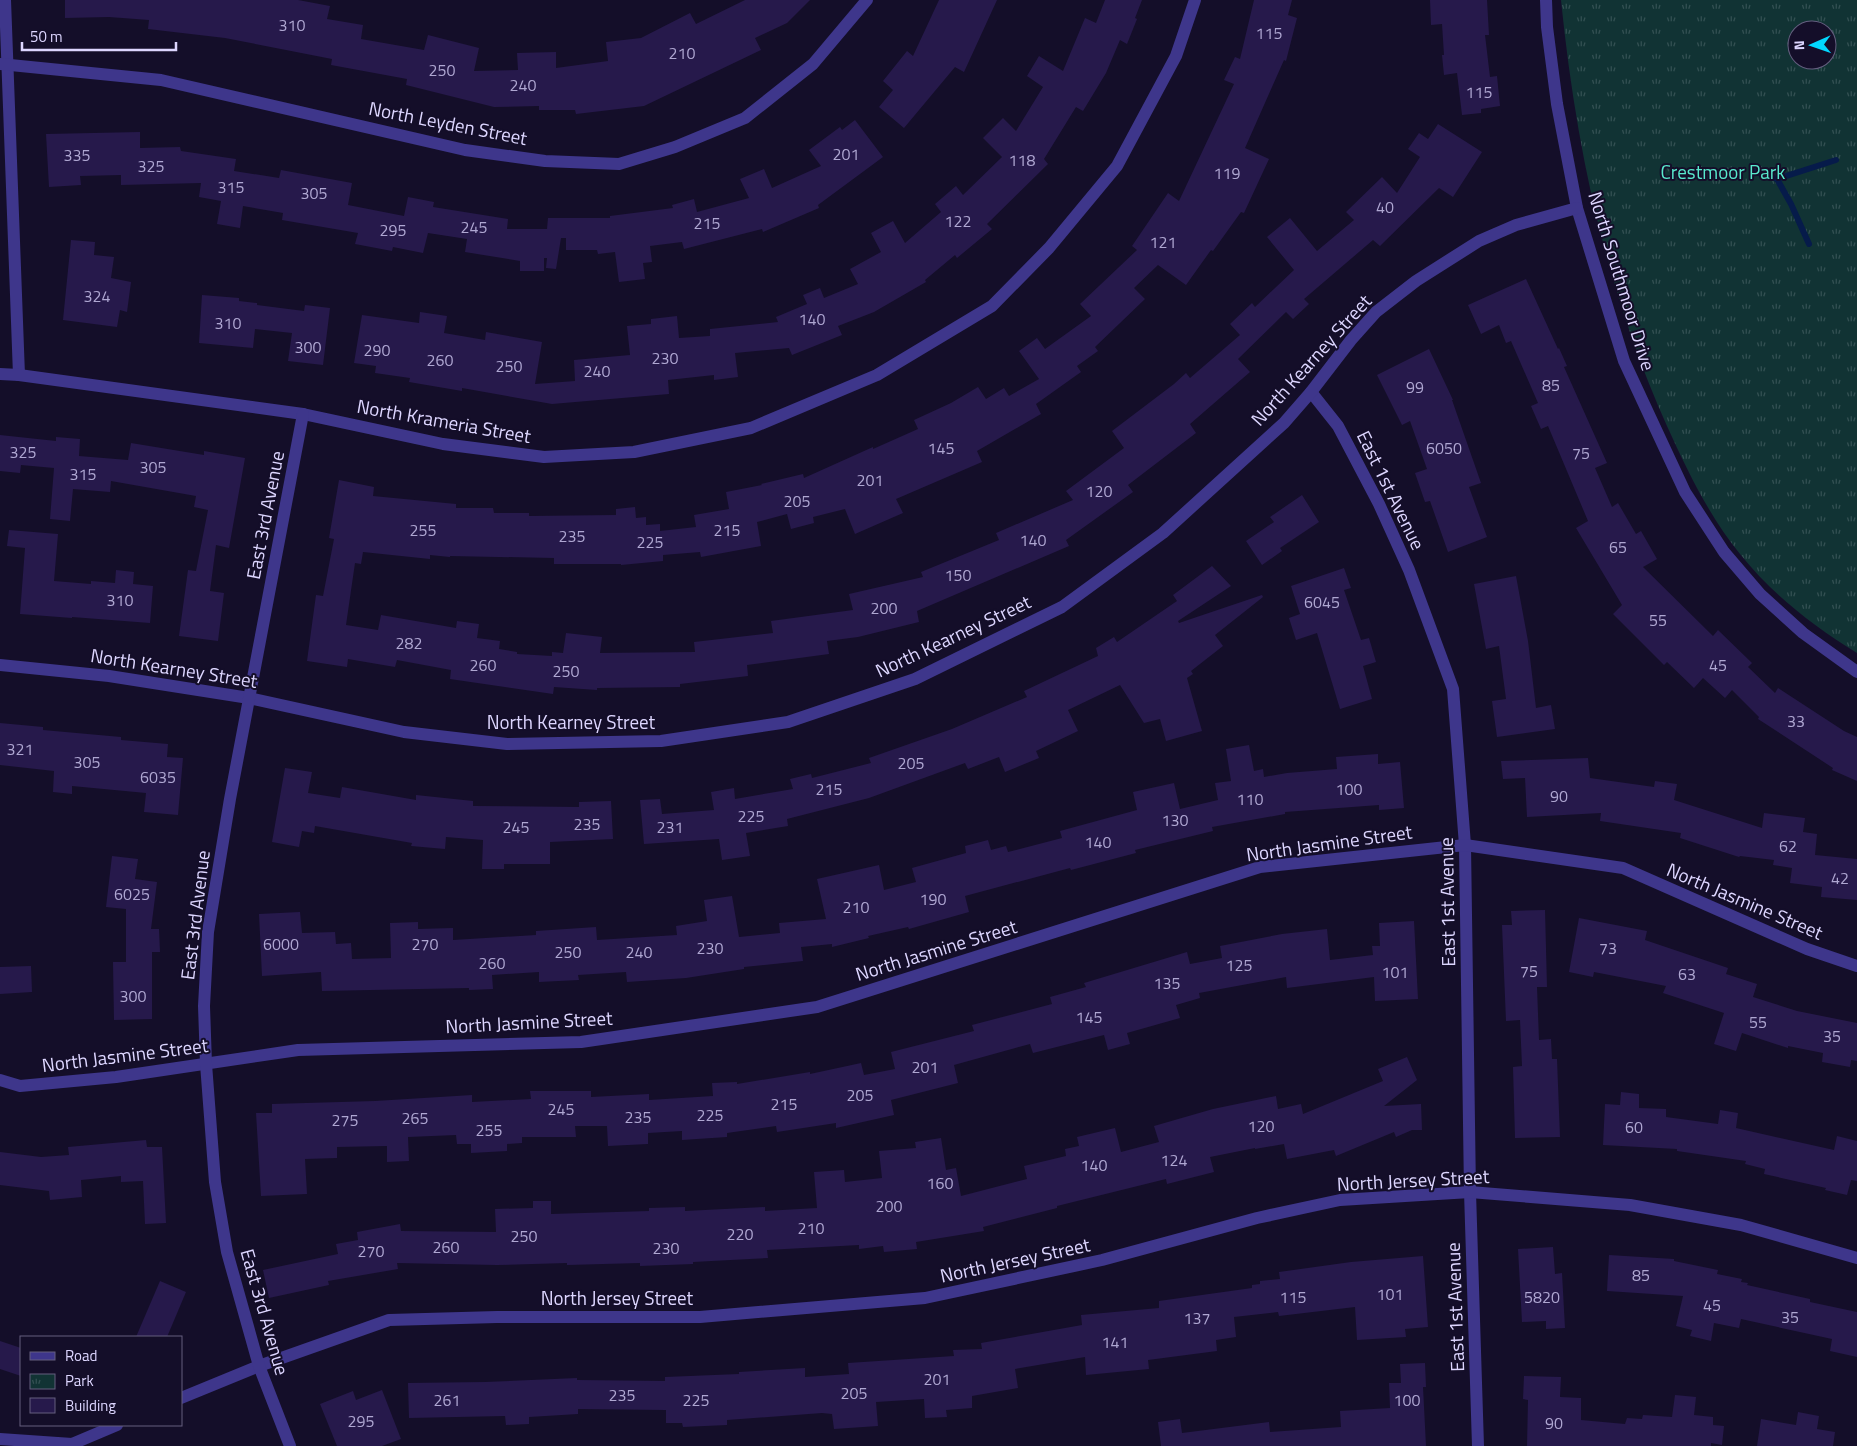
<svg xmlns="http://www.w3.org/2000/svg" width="1857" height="1446" font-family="'Titillium Web',sans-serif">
<defs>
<pattern id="park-tufts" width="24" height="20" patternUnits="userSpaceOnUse" patternTransform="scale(1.25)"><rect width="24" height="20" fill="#113334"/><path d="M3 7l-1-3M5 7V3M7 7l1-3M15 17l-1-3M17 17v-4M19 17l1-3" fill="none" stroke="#335052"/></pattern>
</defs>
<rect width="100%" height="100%" fill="#140e29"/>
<path fill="url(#park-tufts)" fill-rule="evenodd" d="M1561,0H1857V653C1812,625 1773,595 1740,554C1709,516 1687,470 1667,426C1606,290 1576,148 1561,0ZM1797,30H1827V60H1797Z"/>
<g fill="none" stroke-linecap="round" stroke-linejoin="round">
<g stroke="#061b4a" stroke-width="6">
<path d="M1755,172L1777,179L1836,160"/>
<path d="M1777,179L1791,204L1809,244"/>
</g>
</g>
<g fill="#26194b">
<path d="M65,0H298L330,6L327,19L363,25L361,39L424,50L428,35L479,48L474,71L518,70L517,53L556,52V68L608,61L606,42L641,38L690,13L696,24L745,0H810L787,23L755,38L761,50L644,106L576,114L575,110H539V106L494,107L406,85L407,79L331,65L332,59L225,38L148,29L149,20L109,17L65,18Z"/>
<path d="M939,0H997L964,72L955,67L904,128L879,107L893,90L883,81L907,51L913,56Z"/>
<path d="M1105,0H1142L1135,18L1137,19L1127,44L1120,40L1106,73L1083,111L1076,107L1044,159L1048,164L987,224L992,229L957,258L955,255L925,280L926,282L874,312L838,326L842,335L792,355L789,348L735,353L738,377L714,380V375L668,380L669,394L552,404L462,388V391L409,382L410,378L375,373L376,366L354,363L362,315L419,323L420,312L447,316L444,333L485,340L486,332L542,342L535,384L575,381L574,360L630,355L627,326L651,324V319L677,316L679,338L710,336V329L778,322L776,317L807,304L803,295L820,288L824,298L858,284L850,269L881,252L871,233L893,221L905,243L941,212L935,204L956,186L963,195L1002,157L983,138L1003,118L1016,131L1043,87L1027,76L1039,56L1063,71L1085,18L1096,23Z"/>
<path d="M1254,0H1292L1288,15L1297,18L1286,61L1284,60L1245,148L1269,159L1244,213L1241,212L1213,251L1211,250L1186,285L1158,265L1134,288L1145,299L1095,347L1098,351L1077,366L1081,372L1036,404L1041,414L977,451L982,462L896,499L903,513L855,534L845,509L813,517L814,523L791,529L787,514L757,522L761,546L701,557L700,552L663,555V561L621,565V564H554V558L450,556V557L430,555V559L363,552L361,564L355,563L346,625L378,630L381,615L456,628L457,621L479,624L477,638L500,641L499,649L517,652V654L552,656V652L563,653L566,633L602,637L600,653L695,652L694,642L773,633L771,621L853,610L849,594L923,577L921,572L999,540L996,533L1073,500L1066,491L1124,448L1112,431L1174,384L1186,373L1190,378L1240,335L1230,324L1252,303L1255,307L1294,270L1267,237L1290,218L1317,251L1354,220L1346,212L1382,177L1397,193L1420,157L1408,149L1419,133L1428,139L1438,124L1482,152L1453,197L1439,188L1380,246L1373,240L1304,299L1309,304L1293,319L1286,312L1238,359L1250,372L1190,424L1196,433L1128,485L1133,492L1066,540L1069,546L917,611L919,622L858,637L827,641L829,654L747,665L748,676L680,684V687L597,688V690L554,687L553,694L450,679L451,670L397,660L395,667L348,659L347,667L307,661L316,595L323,596L334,539L329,538L339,480L374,487L373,496L456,504V508H493L494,513H529V516L616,515V509L635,507L636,518L646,517V525L660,524V531L696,527L694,515L729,509L726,492L762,485L761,484L803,474L804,478L873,447V449L918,429L914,420L951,403L978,387L986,399L1004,388L1009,396L1039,379L1019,351L1037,338L1045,349L1091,316L1080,304L1137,250L1132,246L1168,193L1179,201L1234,84L1224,80L1235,57L1240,59Z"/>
<path d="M1430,0H1487L1489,35H1485L1490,77L1497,76L1500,106L1481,109V113L1462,115L1457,73L1444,75L1442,55H1444L1442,24L1431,25Z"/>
<path d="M855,120L883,157L818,205L819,208L763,232L762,229L684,249L682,242L650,246L652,262L643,263L645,279L619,282L615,252L598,254L597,250H566V238H561L556,269L546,268L547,258H544V271H520V261L465,252L467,239L428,233L423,253L393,247L392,251L355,244L358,233L282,220L283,213L243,206L240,228L217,224L221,201L199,197L201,183L121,185V175L80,176L81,185L49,187L46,134L140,132V148L180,147L181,151L236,159L234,171L279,178L281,170L352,183L348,205L404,216L408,197L434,202L433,207L508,219L507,229H547L548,218H610V216L673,208L672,205L694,199L697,212L749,198L740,179L764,169L772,188L821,166L809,150L840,127L842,130Z"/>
<path d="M71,240L95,242L94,255L114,257L111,278L131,282L127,312L120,310L117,327L63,320Z"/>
<path d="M1526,279L1558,349L1559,348L1567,366L1564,367L1607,463L1595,468L1612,507L1618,503L1636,534L1641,531L1657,559L1643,567L1713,636L1718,630L1752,663L1748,667L1775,693L1778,688L1844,731L1857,737V781L1832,770L1833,768L1758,719L1759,717L1732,690L1725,698L1703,678L1694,688L1667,662L1664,665L1613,614L1622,605L1576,528L1588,521L1548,426L1541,429L1531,406L1538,403L1511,341L1506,343L1499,325L1481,334L1468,305Z"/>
<path d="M202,295L239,298V301L257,303V305L304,311L305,305L330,308L323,365L288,361L292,333L255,329L253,348L199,343Z"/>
<path d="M1429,349L1453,400H1452L1481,483L1469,487L1487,537L1448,552L1430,501L1425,502L1415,473L1427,469L1410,421L1402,425L1377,375Z"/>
<path d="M0,435L56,441V437L80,439L79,456L128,460L131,443L204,455V451L245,458L229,548L216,545L210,591L224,593L218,641L179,636L188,570L196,571L208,510L194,507L196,496L111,481L110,492L73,489L70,521L50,519L54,468L21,465L20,473L0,471Z"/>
<path d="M1302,495L1319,522L1280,548L1282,551L1262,565L1246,541L1274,522L1270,517Z"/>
<path d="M9,530L58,534L54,581L91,584V581L115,583L116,570L134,572L133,584L153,586L150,623L72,617V618L20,614L25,548L7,546Z"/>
<path d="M1212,566L1231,586L1178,621L1179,623L1262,595L1263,597L1215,635L1223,646L1191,671L1193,674L1187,678L1202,731L1166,741L1160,719L1144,723L1120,685L1068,710L1078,731L1036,751L1039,758L1005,772L999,757L968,769L965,763L869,798L787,819L788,826L746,833L750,856L722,860L719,839L644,844L640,800L660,799L662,814L714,810L711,792L734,788L735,799L793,789L790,779L811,774L812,778L871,763L869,758L952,729L1027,697L1024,691L1098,656L1096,648L1114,637L1117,642L1177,601L1173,595Z"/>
<path d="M1344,568L1351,588L1344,590L1361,640L1369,638L1376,662L1363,666L1372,699L1340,709L1317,633L1296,640L1289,618L1300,614L1291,586Z"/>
<path d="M1516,576L1528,641L1536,708L1551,705L1555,729L1497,737L1492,701L1506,699L1499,646L1486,649L1474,584Z"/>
<path d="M0,723L43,727V730L121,737V740L168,744L167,757L183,758L178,815L144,812L146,793L72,786V794L53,792L54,771L0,765Z"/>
<path d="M1249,745L1254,771L1263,769L1264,777L1287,773L1337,769L1336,757L1378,754V764L1400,762L1404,808L1379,810V805L1285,812V814L1212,827L1213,831L1135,850L1136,853L1071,870L1070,868L965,896L969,912L909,929L908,927L868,936L869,938L832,947V944L801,947L803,961L744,967V969L686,978L627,982L626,972L578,975L579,980L539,982V972L492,975L493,989L469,990V988L322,991L321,972L262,976L259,914L300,912L302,933L335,932L336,944L351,943L352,959L391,958L390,923L418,922V929L453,928V940L536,935V931L596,927L597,940L677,935L676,926L707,921L704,900L732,896L739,937L780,933L779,923L826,919L817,879L879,865L884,890L916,882L912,868L966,853L965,846L988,840L991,850L1006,846L1008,852L1062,838L1060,831L1137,810L1133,792L1174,783L1180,809L1218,800L1215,783L1231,781L1226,749Z"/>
<path d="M1588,758L1590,778L1654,787L1655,781L1677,784L1674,800L1762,828L1764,813L1805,818L1803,832L1817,834L1815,855L1857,859V900L1821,897L1822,887L1790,883L1792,868L1773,865L1774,860L1740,856L1739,857L1680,838L1681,833L1600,821L1601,813L1527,817L1525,778L1503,779L1501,761Z"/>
<path d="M285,768L312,772L308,793L340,798L342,787L416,800V795L473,801V806L579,807V802L611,801L613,839L550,842V864H504V869H482L483,840L446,837L445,849L411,846L412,843L315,826L314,833L302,831L299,847L272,842Z"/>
<path d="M112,856L138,859L135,879L157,882L151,929H159L160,952H152V1019L114,1020L113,962H126V909L106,907Z"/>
<path d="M1545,910L1547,987H1537L1539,1040L1551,1039L1552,1059H1557L1560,1137L1515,1138L1513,1067L1522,1066L1520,1020L1506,1021L1502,925H1512L1511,911Z"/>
<path d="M1579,918L1647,931L1645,940L1728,968L1726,974L1757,984L1753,997L1797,1011L1857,1023V1061L1851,1060L1850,1067L1822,1062L1823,1053L1788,1046V1048L1742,1033L1736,1051L1714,1044L1724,1013L1663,993L1666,986L1594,972L1593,977L1569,972Z"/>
<path d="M1414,921L1418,999L1375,1001L1374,977L1287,988L1286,977L1199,993L1200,998L1176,1005L1180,1018L1127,1033L1130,1044L1108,1050L1104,1035L1033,1053L1030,1044L954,1065L958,1083L891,1100L894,1115L836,1128V1123L777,1132L776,1126L727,1133V1137L682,1140V1131L648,1133V1144L608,1146L607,1126H575L576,1137H522V1143L507,1144V1151L471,1153V1144H457L456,1135L408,1137L409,1161L387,1162V1146L337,1147V1158L305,1159L307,1194L261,1196L256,1113H272V1104L375,1101L472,1095V1102L531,1099L530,1091H591V1097L649,1094V1100L713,1096L712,1083L737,1082V1084L810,1072V1074L861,1063L864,1075L895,1069L891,1052L974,1031L972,1025L1052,1004L1050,997L1086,987L1084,983L1187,952L1190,964L1222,958L1220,946L1282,934L1327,929L1330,960L1373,955L1372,946H1380L1379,923Z"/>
<path d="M31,966L32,992L0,994V967Z"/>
<path d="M1407,1057L1417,1080L1384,1106L1421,1104L1422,1130H1412L1396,1137L1394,1132L1336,1156L1334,1150L1287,1159L1284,1144L1255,1149V1148L1210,1157L1214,1172L1167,1184L1166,1179L1057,1206V1208L983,1227L984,1231L916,1242L917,1249L884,1252L883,1246L859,1249V1245L767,1250L768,1258L693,1262V1264L640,1266V1263L567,1265V1263L497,1265L397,1263L398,1269L328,1281L329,1285L269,1298L263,1270L338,1254L336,1244L358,1240L357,1232L400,1224L401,1231L496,1232L495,1209L533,1208V1201H551V1214L649,1211V1208L685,1207V1211L765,1207V1211L817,1208L814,1172L844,1170L845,1182L882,1178L879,1151L916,1148L915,1142L941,1138L946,1170L956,1168L961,1196L1027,1179L1024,1166L1066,1156L1065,1149L1079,1146L1077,1137L1115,1128L1121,1152L1159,1142L1154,1126L1213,1109L1276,1096L1278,1109L1301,1104L1303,1114L1383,1081L1378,1069Z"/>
<path d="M1621,1092L1639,1094V1108L1666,1109V1117L1718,1124L1720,1110L1738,1113L1736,1128L1834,1150L1837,1136L1857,1141V1181L1851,1180L1847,1195L1825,1190L1826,1188L1764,1174L1765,1169L1745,1164L1746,1161L1677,1151V1149L1603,1145L1605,1104L1620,1105Z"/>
<path d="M146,1140L147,1147H162L166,1223L145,1224L143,1181L121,1182V1176L81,1180L82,1197L50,1200L49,1191L0,1185V1152L41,1157L69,1155L68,1147Z"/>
<path d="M1553,1247L1555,1274L1562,1273L1565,1328L1546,1329V1321L1522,1322L1518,1249Z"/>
<path d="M1609,1255L1674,1259V1261L1718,1270L1717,1274L1742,1279L1741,1282L1748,1283L1747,1285L1810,1299V1302L1857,1312V1357L1830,1351L1832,1339L1741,1319L1739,1328L1714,1323L1711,1341L1690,1336L1692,1330L1676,1326L1683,1296L1607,1291Z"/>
<path d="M1423,1256L1428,1327L1405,1329L1406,1337L1357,1340L1355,1307L1279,1316L1278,1312L1234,1317L1236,1337L1216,1340L1217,1351L1148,1360L1149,1369L1086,1375L1085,1357L1015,1369L1018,1388L972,1396V1408L946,1410L947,1417L925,1418L924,1399L876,1402L878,1426L834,1429L832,1414L822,1413L727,1420V1425L683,1427L682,1423H666V1410L578,1409V1414L529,1417V1424L506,1425L505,1416L409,1418L408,1383L485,1382L577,1378V1380L665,1381V1377L739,1374V1372L805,1368V1377L849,1374L848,1363L954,1356L953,1350L982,1349L981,1343L1082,1325L1081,1315L1159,1308V1301L1252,1288V1285L1260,1284V1281L1280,1279L1279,1272L1351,1262Z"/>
<path d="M160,1281L186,1292L167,1337H136Z"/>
<path d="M0,1341L21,1348V1376L0,1369Z"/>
<path d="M1425,1363L1426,1387H1423L1426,1446H1161L1158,1422L1180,1419L1182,1433L1269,1422L1270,1432L1341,1427L1340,1411L1390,1408L1389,1383H1401L1400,1364Z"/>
<path d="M1524,1376L1561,1377L1560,1397L1581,1398V1420L1625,1424L1627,1418L1642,1419L1643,1415L1672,1417L1675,1395L1696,1397L1694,1415L1713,1417V1425L1724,1426L1722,1445L1711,1443V1446H1527L1528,1400L1523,1399Z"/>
<path d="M382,1390L401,1439L382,1446H337L320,1404L353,1391L356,1400Z"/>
<path d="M1798,1412L1819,1416L1817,1429L1835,1432L1833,1446H1757L1761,1419L1796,1425Z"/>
</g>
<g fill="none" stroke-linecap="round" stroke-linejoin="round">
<g stroke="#3e368b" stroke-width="12">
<path d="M5,0L19,375"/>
<path d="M1546,0L1547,27L1557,104L1577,208L1624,361L1685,492L1724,552L1760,594L1803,633L1857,672"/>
<path d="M0,64L161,80L465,150L545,161L619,164L675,147L745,118L813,64L867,0"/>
<path d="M0,374L19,375L303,414L443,444L544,457L634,452L751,428L877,375L992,306L1049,248L1117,166L1176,56L1195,0"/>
<path d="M1311,392L1338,426L1379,504L1409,570L1453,689L1465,845L1470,1192L1478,1446"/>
<path d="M0,665L109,676L249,698L404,732L507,744L661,741L788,722L915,679L1062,607L1163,533L1284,423L1311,392L1351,340L1376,312L1416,281L1479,241L1516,225L1577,208"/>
<path d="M0,1080L20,1086L116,1077L298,1050L581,1042L817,1007L1260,867L1465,845L1623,868L1807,949L1857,966"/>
<path d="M181,1398L259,1366L389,1320L497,1317H700L925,1298L1102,1260L1257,1218L1340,1200L1470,1192L1630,1205L1741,1225L1857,1258"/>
<path d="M0,1439L72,1444L117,1425"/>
<path d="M290,1446L259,1366L227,1252L215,1182L206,1064L204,1006L208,932L230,799L303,414"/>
</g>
</g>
<g text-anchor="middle" stroke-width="4" stroke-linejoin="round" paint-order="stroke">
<g font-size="16" fill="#afa7d2">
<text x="292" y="31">310</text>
<text x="1269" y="39">115</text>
<text x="682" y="59">210</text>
<text x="442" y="76">250</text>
<text x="523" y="91">240</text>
<text x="1479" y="98">115</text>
<text x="846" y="160">201</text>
<text x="77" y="161">335</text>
<text x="1022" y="166">118</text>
<text x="151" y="172">325</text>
<text x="1227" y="179">119</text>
<text x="231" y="193">315</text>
<text x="314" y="199">305</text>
<text x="1385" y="213">40</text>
<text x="958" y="227">122</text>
<text x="707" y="229">215</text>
<text x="474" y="233">245</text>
<text x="393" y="236">295</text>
<text x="1163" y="248">121</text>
<text x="97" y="302">324</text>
<text x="812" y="325">140</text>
<text x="228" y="329">310</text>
<text x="308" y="353">300</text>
<text x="377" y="356">290</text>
<text x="665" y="364">230</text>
<text x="440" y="366">260</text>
<text x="509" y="372">250</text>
<text x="597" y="377">240</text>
<text x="1551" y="391">85</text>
<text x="1415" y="393">99</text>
<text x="941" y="454">145</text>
<text x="1444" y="454">6050</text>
<text x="23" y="458">325</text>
<text x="1581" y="459">75</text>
<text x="153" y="473">305</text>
<text x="83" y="480">315</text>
<text x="870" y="486">201</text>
<text x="1099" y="497">120</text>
<text x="797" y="507">205</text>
<text x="423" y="536">255</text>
<text x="727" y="536">215</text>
<text x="572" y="542">235</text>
<text x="1033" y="546">140</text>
<text x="650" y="548">225</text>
<text x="1618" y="553">65</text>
<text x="958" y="581">150</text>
<text x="120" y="606">310</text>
<text x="1322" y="608">6045</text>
<text x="884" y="614">200</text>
<text x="1658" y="626">55</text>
<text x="409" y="649">282</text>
<text x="483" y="671">260</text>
<text x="1718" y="671">45</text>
<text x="566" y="677">250</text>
<text x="1796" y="727">33</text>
<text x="20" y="755">321</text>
<text x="87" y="768">305</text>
<text x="911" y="769">205</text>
<text x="158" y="783">6035</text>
<text x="829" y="795">215</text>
<text x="1349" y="795">100</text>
<text x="1559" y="802">90</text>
<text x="1250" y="805">110</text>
<text x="751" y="822">225</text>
<text x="1175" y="826">130</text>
<text x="587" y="830">235</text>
<text x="516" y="833">245</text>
<text x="670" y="833">231</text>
<text x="1098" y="848">140</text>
<text x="1788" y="852">62</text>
<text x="1840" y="884">42</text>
<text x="132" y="900">6025</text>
<text x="933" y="905">190</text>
<text x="856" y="913">210</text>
<text x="281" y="950">6000</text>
<text x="425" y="950">270</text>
<text x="710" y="954">230</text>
<text x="1608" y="954">73</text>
<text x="568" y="958">250</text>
<text x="639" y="958">240</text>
<text x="492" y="969">260</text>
<text x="1239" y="971">125</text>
<text x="1529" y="977">75</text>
<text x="1395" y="978">101</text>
<text x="1687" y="980">63</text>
<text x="1167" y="989">135</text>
<text x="133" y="1002">300</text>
<text x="1089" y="1023">145</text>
<text x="1758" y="1028">55</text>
<text x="1832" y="1042">35</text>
<text x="925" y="1073">201</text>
<text x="860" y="1101">205</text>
<text x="784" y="1110">215</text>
<text x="561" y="1115">245</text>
<text x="710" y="1121">225</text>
<text x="638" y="1123">235</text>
<text x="415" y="1124">265</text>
<text x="345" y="1126">275</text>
<text x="1261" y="1132">120</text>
<text x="1634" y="1133">60</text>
<text x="489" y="1136">255</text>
<text x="1174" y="1166">124</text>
<text x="1094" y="1171">140</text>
<text x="940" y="1189">160</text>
<text x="889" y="1212">200</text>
<text x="811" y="1234">210</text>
<text x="740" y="1240">220</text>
<text x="524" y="1242">250</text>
<text x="446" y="1253">260</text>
<text x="666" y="1254">230</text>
<text x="371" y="1257">270</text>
<text x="1641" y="1281">85</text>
<text x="1390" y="1300">101</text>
<text x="1293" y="1303">115</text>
<text x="1542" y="1303">5820</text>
<text x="1712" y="1311">45</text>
<text x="1790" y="1323">35</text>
<text x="1197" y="1324">137</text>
<text x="1115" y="1348">141</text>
<text x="937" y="1385">201</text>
<text x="854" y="1399">205</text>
<text x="622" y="1401">235</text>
<text x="447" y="1406">261</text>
<text x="696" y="1406">225</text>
<text x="1407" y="1406">100</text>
<text x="361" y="1427">295</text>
<text x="1554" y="1429">90</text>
</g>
<g font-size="19" fill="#ddd6ff" stroke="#140e29">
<text transform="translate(448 123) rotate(11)" y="7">North Leyden Street</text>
<text transform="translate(1622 281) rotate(73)" y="7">North Southmoor Drive</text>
<text transform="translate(1311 360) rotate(-48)" y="7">North Kearney Street</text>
<text transform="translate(444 421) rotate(10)" y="7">North Krameria Street</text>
<text transform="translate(1391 490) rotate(64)" y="7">East 1st Avenue</text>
<text transform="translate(265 515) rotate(-79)" y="7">East 3rd Avenue</text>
<text transform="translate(953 636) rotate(-25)" y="7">North Kearney Street</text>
<text transform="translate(174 668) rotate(9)" y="7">North Kearney Street</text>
<text x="571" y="729">North Kearney Street</text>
<text transform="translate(1329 843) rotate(-8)" y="7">North Jasmine Street</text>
<text transform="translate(1745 901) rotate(23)" y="7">North Jasmine Street</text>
<text transform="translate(1447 902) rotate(-91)" y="7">East 1st Avenue</text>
<text transform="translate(195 915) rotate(-83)" y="7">East 3rd Avenue</text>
<text transform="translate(936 950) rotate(-17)" y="7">North Jasmine Street</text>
<text transform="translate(529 1022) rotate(-3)" y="7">North Jasmine Street</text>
<text transform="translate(125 1055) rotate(-7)" y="7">North Jasmine Street</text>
<text transform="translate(1413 1180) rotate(-3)" y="7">North Jersey Street</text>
<text transform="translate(1015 1260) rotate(-12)" y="7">North Jersey Street</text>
<text x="617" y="1305">North Jersey Street</text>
<text transform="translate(1455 1307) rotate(-92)" y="7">East 1st Avenue</text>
<text transform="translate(265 1312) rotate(74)" y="7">East 3rd Avenue</text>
</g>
<g font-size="19" fill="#59e9cd" stroke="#140e29">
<text x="1723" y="179">Crestmoor Park</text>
</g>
</g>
<rect x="20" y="1336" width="162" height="90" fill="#140e29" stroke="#645e7f"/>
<rect x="30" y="1352" width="25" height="8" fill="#3e368b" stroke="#645e7f"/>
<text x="65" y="1361" font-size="15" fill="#ddd6ff">Road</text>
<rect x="30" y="1374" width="25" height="15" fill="url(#park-tufts)" stroke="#645e7f"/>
<text x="65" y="1386" font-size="15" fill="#ddd6ff">Park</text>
<rect x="30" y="1398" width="25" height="15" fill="#26194b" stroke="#645e7f"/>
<text x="65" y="1411" font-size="15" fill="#ddd6ff">Building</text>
<g transform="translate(1812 45) rotate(268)"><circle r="24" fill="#140e29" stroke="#645e7f"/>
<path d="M0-4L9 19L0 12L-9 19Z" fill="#02d7ff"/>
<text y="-8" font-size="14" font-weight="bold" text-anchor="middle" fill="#ddd6ff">N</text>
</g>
<path d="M22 42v8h154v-8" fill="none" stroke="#ddd6ff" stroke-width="2.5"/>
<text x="30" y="42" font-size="15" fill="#ddd6ff" stroke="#140e29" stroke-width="4" paint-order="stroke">50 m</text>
</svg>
